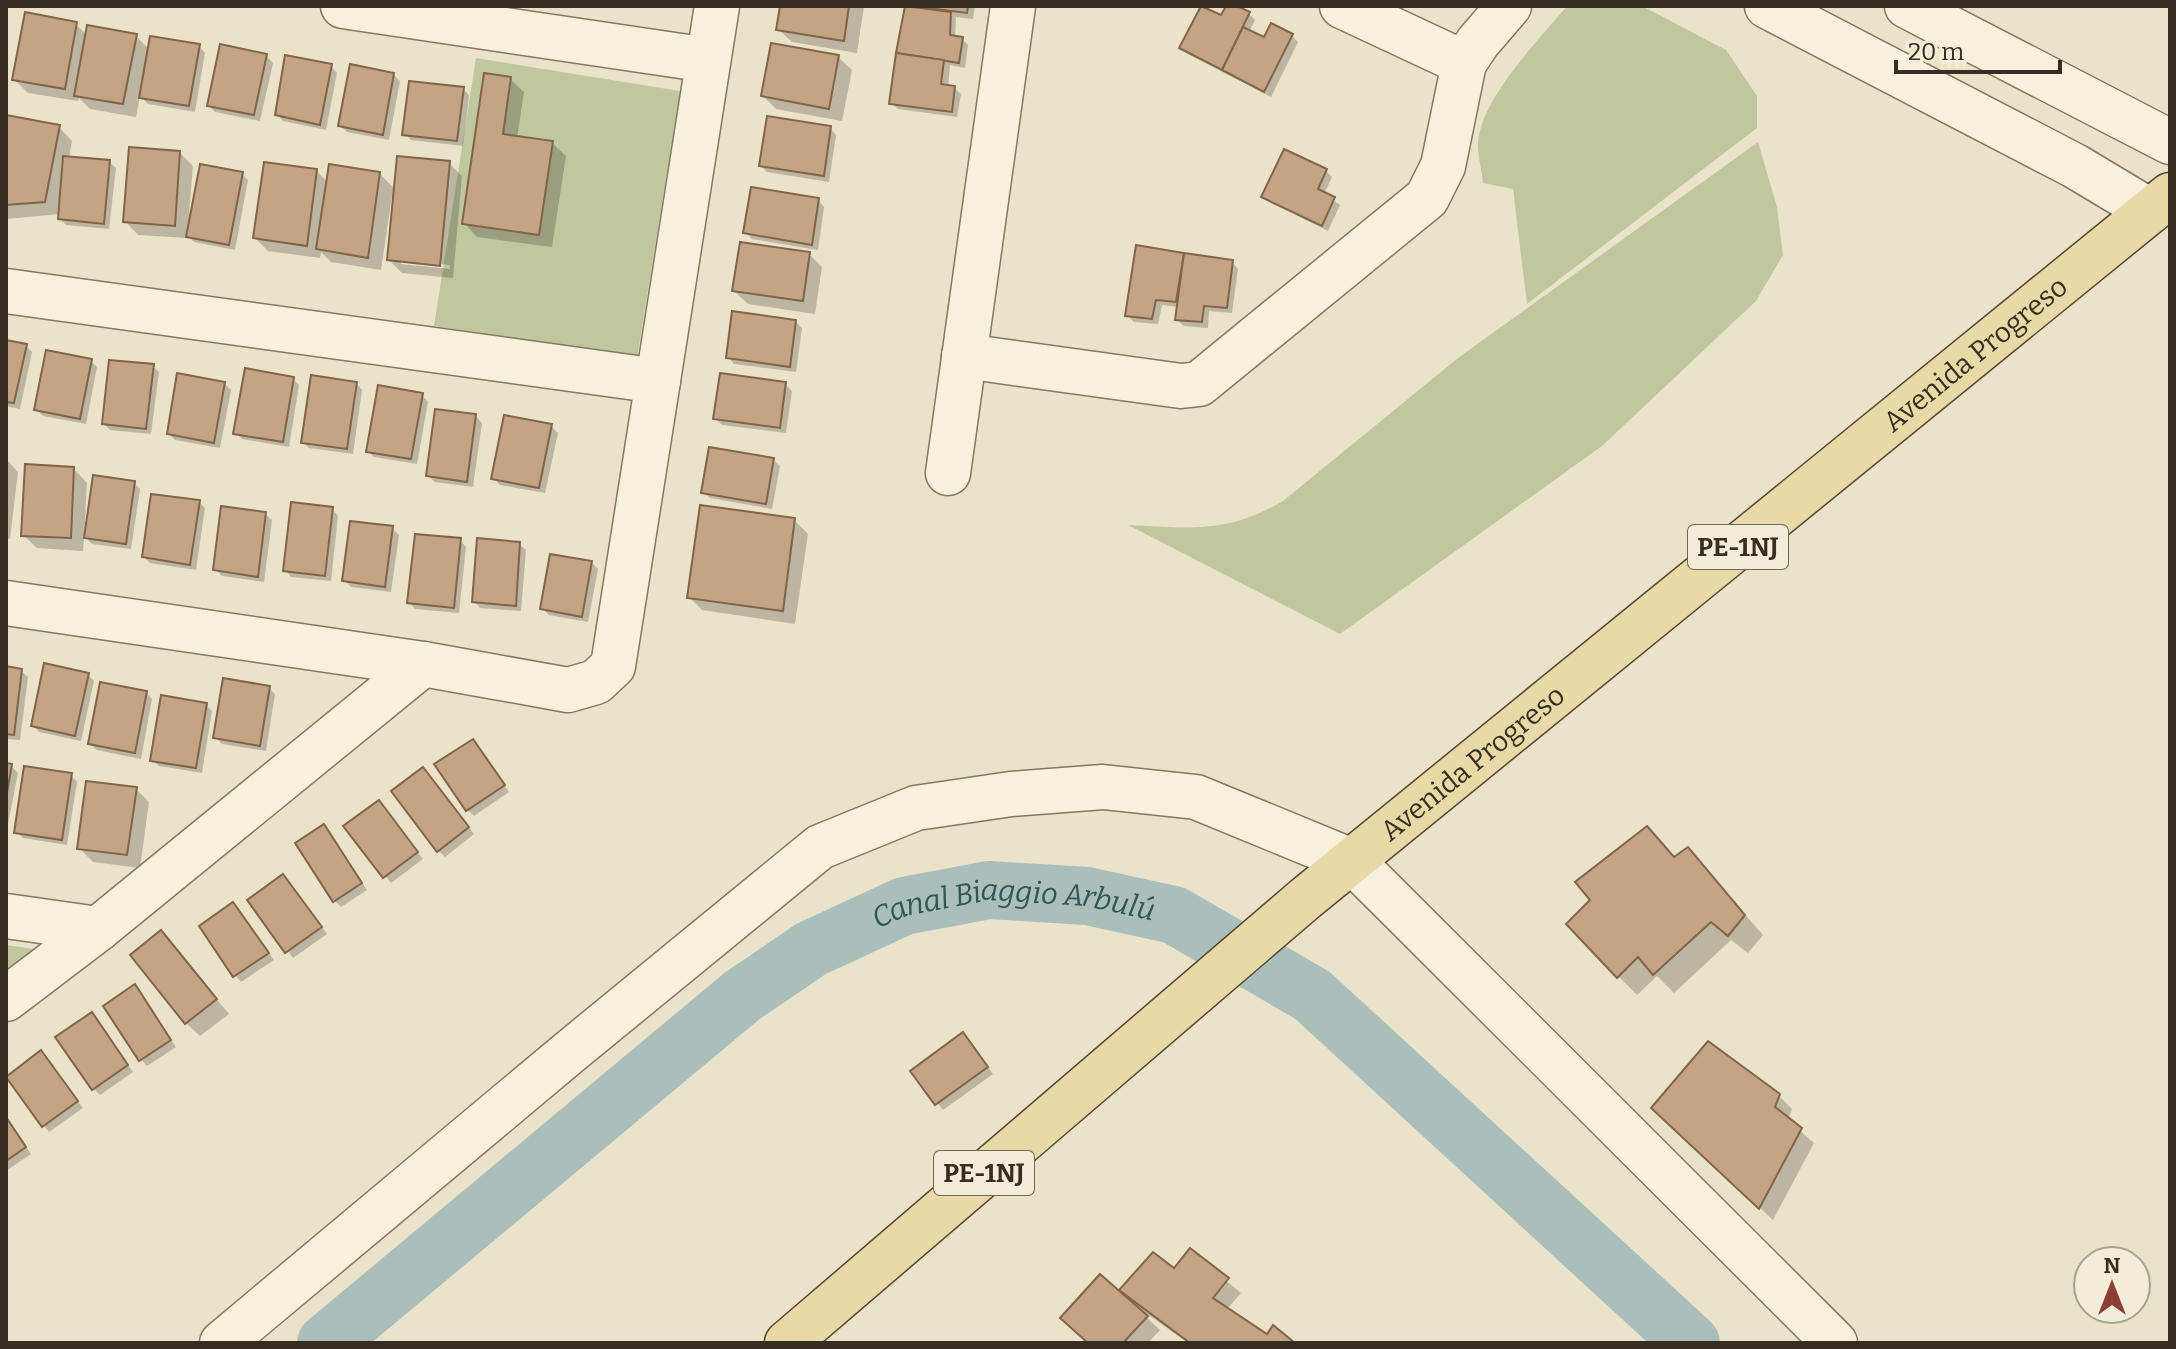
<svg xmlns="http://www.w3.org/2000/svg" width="2176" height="1349" font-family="Bitter,serif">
<rect width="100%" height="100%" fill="#eae3ca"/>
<g fill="#c0c79f">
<path d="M1567,6H1642L1726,50L1757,96V128L1527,304L1513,189L1483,183C1482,171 1478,158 1478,146C1478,101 1539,40 1567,6Z"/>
<path d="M476,58L680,91L637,358L434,326Z"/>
<path d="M1758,142L1777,207L1783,255L1756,301L1602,446L1340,634L1128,525C1191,528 1226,534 1283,501L1458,358Z"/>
<path d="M6,945L34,949L6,970Z"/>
</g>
<g fill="#0003" fill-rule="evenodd">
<path d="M782,6H864L857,53L792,42L778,29Z"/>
<path d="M906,6H975L973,19L956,17L955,38L962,39L968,45L965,68L950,65L948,87L954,88L961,94L957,117L898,109L892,103Z"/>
<path d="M1228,6L1249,14L1255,20L1249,32L1265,40L1272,26L1292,36L1298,42L1271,97L1188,54L1182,48L1222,18Z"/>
<path d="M76,24L87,36H136L150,50L199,46L205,53L195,112L148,104L140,96L136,117L90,109L79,98L78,101L28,93L14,79Z"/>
<path d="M266,56L273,63L260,121L215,112L209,106Z"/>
<path d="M838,57L852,70L842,121L776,109L763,96Z"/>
<path d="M331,66L337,73L326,130L283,121L277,115Z"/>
<path d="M393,74L400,81L389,140L347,132L341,126Z"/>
<path d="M510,79L524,92L517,138L552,143L566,156L552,247L477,237L464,223Z"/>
<path d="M463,89L469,95L463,146L411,140L405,134Z"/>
<path d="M6,117L59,127L72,141L69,158L109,162L116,168L109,229L66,225L60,219V214L6,219Z"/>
<path d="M830,128L836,135L829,182L767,172L761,166Z"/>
<path d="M180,153L193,166L189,213L192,214L242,174L248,180L235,250L194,242L187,235V238L138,235L125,221Z"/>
<path d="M449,163L462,176L453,278L402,273L389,260L395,196H392L381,270L331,262L321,252L320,258L268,251L255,238L317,171L328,183L380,174L396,190ZM401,260L450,265V269L401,264Z"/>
<path d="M1326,171L1332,177L1324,194L1340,205L1328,231L1270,202L1264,196Z"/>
<path d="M818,200L824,207L818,250L752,239L745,232Z"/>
<path d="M1138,247L1232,262L1238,269L1232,313L1209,311L1208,328L1184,326L1177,320L1178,307L1162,305L1158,324L1134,322L1127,315Z"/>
<path d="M809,254L822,267L815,314L748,304L734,291Z"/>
<path d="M795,321L802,328L796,372L734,364L728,357Z"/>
<path d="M6,342L26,346L32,352L20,409L6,406Z"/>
<path d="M91,361L97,367L86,424L43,416L36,409Z"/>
<path d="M153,366L159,372L151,434L110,430L104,424Z"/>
<path d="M293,379L299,385L289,447L242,439L236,433Z"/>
<path d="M224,383L231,390L220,448L175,440L169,434Z"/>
<path d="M356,383L362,390L353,454L309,448L303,442Z"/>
<path d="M785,384L792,391L786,433L722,425L715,418Z"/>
<path d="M422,395L428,402L417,464L374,457L368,451Z"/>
<path d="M476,416L482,423L473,487L435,482L428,476Z"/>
<path d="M551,426L558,433L545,493L500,485L493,478Z"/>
<path d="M6,459L18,472L10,539L6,538Z"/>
<path d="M773,460L780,466L772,509L710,498L703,492Z"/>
<path d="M74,469L87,483L85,521H88L134,483L140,489L131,549L92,544L84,536L83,551L37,548L23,535Z"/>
<path d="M199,502L205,508L196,570L150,563L144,557Z"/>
<path d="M332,509L338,516L331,581L291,577L285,570Z"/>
<path d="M265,514L272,520L264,582L222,576L215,569Z"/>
<path d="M794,520L808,534L795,624L702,610L689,597Z"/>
<path d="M392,528L399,535L391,592L351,587L344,580Z"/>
<path d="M460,540L466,547L459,613L415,609L409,602Z"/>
<path d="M519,544L526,550L521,611L480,608L474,601Z"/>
<path d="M592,563L598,569L588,622L549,615L543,609Z"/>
<path d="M6,668L21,671L28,677L20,740L6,739Z"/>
<path d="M88,675L94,681L81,741L39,732L33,725Z"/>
<path d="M269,688L275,694L266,751L222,744L215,737Z"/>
<path d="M146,692L152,699L141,759L97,750L90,744Z"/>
<path d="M206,705L212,711L202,773L159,766L152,760Z"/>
<path d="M479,748L509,792L474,816L468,810Z"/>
<path d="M6,765L11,766L18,773L6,834Z"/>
<path d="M71,775L77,782L67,845L23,838L16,832Z"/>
<path d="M429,776L474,834L445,857L439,851Z"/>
<path d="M136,789L149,802L140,868L93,862L79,848Z"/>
<path d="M385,809L423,859L391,883L346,827Z"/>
<path d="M330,833L367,890L341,907L335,901Z"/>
<path d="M1688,850L1763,935L1748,953L1731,940L1674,993L1657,976L1637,995L1618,976L1675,859Z"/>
<path d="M289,883L327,934L293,958L250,901Z"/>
<path d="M233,905L274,960L241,982L235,975Z"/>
<path d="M161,933L229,1014L200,1036L186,1023Z"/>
<path d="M134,987L176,1047L147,1066L141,1059Z"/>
<path d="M98,1021L133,1072L100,1095L93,1088Z"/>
<path d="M969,1041L993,1074L943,1110L912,1071Z"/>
<path d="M40,1052L83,1108L49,1132L8,1076Z"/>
<path d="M1779,1096L1792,1109L1788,1120L1814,1143L1773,1220L1666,1121Z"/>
<path d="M6,1117L31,1154L6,1171Z"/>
<path d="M1190,1251L1241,1293L1227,1309L1267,1337L1292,1343H1188L1146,1313L1144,1315L1160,1330L1148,1343H1089L1119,1293L1154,1255L1174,1271Z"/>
</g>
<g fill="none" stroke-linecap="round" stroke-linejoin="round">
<path stroke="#aabfbb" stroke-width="58" id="s1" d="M326,1343L742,996L811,949L904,906L989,890L1087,896L1174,915L1312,995L1691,1343"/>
</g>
<g fill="#c4a485" stroke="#816449" stroke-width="2">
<path d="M780,6H849L844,41L776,30Z"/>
<path d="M905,6L951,12L950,35L963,37L959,63L896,53Z"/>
<path d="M911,6H968L967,13Z"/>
<path d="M1201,6L1221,15L1226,6H1237L1250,12L1222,70L1179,48Z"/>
<path d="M25,12L77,22L65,89L12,80Z"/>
<path d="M1271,23L1293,34L1264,92L1222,70L1243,27L1264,37Z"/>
<path d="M87,25L137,34L123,104L74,96Z"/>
<path d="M150,36L200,44L189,106L139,98Z"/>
<path d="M771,43L839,55L829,109L761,96Z"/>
<path d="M220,44L267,54L254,115L207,106Z"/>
<path d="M896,53L944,60L941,84L955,86L952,112L889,104Z"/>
<path d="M285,55L332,64L320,125L275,115Z"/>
<path d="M350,64L394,73L383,135L338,126Z"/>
<path d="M484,73L511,77L503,134L553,141L539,235L462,224Z"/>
<path d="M409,81L464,87L457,141L402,135Z"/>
<path d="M6,115L60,125L45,202L6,205Z"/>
<path d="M767,116L831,126L824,176L759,166Z"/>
<path d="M129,147L180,151L175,226L123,222Z"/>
<path d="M1284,149L1327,169L1318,189L1335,197L1322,226L1261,197Z"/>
<path d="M63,156L110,160L104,224L58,219Z"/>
<path d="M397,156L450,161L440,266L387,260Z"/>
<path d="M264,162L317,169L307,246L253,238Z"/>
<path d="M200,164L243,172L229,245L186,237Z"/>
<path d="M329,164L380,172L368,258L316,249Z"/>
<path d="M751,187L819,198L812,245L743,233Z"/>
<path d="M740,242L810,252L803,301L732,291Z"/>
<path d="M1136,245L1184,253L1176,302L1156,300L1152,319L1125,316Z"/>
<path d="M1184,253L1233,260L1227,308L1204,306L1202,322L1175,320Z"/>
<path d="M732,311L796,320L790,367L726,358Z"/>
<path d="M6,340L27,344L14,403L6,402Z"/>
<path d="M46,350L92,359L80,419L34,410Z"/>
<path d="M109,360L154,364L146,429L102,424Z"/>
<path d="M245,368L294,377L283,442L233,434Z"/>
<path d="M177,373L225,382L214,443L167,434Z"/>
<path d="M720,373L786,382L780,428L713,419Z"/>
<path d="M311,375L357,382L347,449L301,443Z"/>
<path d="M378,385L423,393L411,459L366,452Z"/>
<path d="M435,409L476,414L467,482L426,476Z"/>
<path d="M504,415L552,424L539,488L491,479Z"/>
<path d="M709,447L774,458L766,504L701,493Z"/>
<path d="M25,464L74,467L71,538L21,536Z"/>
<path d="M93,475L135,481L126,544L84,538Z"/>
<path d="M151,494L200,500L190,565L142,557Z"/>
<path d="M291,502L333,507L325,576L283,571Z"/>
<path d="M700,505L795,518L783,611L687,598Z"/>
<path d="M221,506L266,512L258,577L213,570Z"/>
<path d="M350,521L393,526L385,587L342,581Z"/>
<path d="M415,534L461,538L454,608L407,603Z"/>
<path d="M477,538L520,542L516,606L472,602Z"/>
<path d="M550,554L592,561L582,617L540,609Z"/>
<path d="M44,663L89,673L75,736L31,726Z"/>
<path d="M6,666L22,669L14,735L6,734Z"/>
<path d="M223,678L270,686L260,746L213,738Z"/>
<path d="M100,682L147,691L135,753L88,744Z"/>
<path d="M161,695L207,703L196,768L150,761Z"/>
<path d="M473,739L505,785L466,811L434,764Z"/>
<path d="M6,763L12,764L6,799Z"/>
<path d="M24,766L72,773L62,840L14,833Z"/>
<path d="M423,767L469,827L437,852L391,791Z"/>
<path d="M86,781L137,787L127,855L77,849Z"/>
<path d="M379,800L418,852L383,878L343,826Z"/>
<path d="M324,824L362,883L333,902L295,843Z"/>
<path d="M1647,826L1674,857L1688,847L1745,915L1728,936L1711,922L1653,975L1638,957L1617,978L1566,924L1590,900L1575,882Z"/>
<path d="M283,874L322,927L285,953L247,900Z"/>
<path d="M233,902L269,953L233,977L199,926Z"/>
<path d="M161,930L217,999L185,1024L130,955Z"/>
<path d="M135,984L171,1040L139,1061L103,1006Z"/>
<path d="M92,1012L128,1065L92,1090L55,1037Z"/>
<path d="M963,1032L988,1067L935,1105L910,1071Z"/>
<path d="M1708,1041L1780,1094L1775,1107L1802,1128L1759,1209L1651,1108Z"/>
<path d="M41,1050L78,1101L42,1127L6,1077Z"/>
<path d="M6,1117L26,1147L6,1161Z"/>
<path d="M1190,1248L1229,1278L1213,1298L1267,1334L1273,1325L1295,1343H1190L1119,1290L1153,1252L1174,1268Z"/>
<path d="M1100,1274L1148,1316L1123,1343H1088L1060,1318Z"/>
</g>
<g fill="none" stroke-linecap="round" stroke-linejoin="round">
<defs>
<g id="minor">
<path d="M343,6L708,60"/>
<path d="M1342,6L1464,63"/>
<path d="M6,291L658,381"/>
<path d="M964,356L1181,386L1199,384L1427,198L1443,166L1464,63L1478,42L1509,6"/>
<path d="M948,473L1013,6"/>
<path d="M6,603L423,664L568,690L596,682L613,666L717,6"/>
<path d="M6,916L98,929"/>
<path d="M6,999L98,929L423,664"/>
<path d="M222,1343L571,1051L820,847L916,808L1011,794L1103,787L1196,797L1352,861L1835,1343"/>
</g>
<g id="tertiary">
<path d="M1767,6L2075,166L2150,211"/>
<path d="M1907,6L2170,142"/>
</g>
<g id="primary">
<path id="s2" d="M787,1343L1306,898L2170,195"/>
</g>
</defs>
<use href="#minor" stroke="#857761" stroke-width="47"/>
<use href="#tertiary" stroke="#857761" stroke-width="47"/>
<use href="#primary" stroke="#544534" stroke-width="47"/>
<use href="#minor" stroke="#f6f0dd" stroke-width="44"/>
<use href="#tertiary" stroke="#f6f0dd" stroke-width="44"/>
<use href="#primary" stroke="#e8d9a7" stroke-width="44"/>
</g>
<g text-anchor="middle" stroke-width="6" stroke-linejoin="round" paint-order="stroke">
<g fill="#f2edd9" stroke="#6f6759" stroke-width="2">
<rect x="1688" y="525" width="100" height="44" rx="6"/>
<rect x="934" y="1151" width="100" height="44" rx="6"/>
</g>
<g font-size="26" font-weight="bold" fill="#372e22">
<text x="1738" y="556">PE-1NJ</text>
<text x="984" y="1182">PE-1NJ</text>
</g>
<g font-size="28" fill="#372e22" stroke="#f2edd9">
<text dy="10" stroke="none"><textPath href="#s2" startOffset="1546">Avenida Progreso</textPath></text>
<text dy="10" stroke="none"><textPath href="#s2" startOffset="898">Avenida Progreso</textPath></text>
</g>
<g font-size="30" font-style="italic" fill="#355" stroke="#f2edd9">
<text dy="10" stroke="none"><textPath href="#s1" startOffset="838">Canal Biaggio Arbulú</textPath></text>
</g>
</g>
<rect width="2176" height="1349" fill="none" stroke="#372e22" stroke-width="16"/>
<g transform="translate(2112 1285)"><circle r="38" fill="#f2edd9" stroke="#a7a190" stroke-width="2"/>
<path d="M0-6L14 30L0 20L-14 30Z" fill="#8d3d37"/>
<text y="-12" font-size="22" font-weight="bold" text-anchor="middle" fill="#372e22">N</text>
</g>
<path d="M1896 60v12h164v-12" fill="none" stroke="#372e22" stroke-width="4"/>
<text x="1908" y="60" font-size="24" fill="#372e22" stroke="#f2edd9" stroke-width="6" paint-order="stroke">20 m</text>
</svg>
